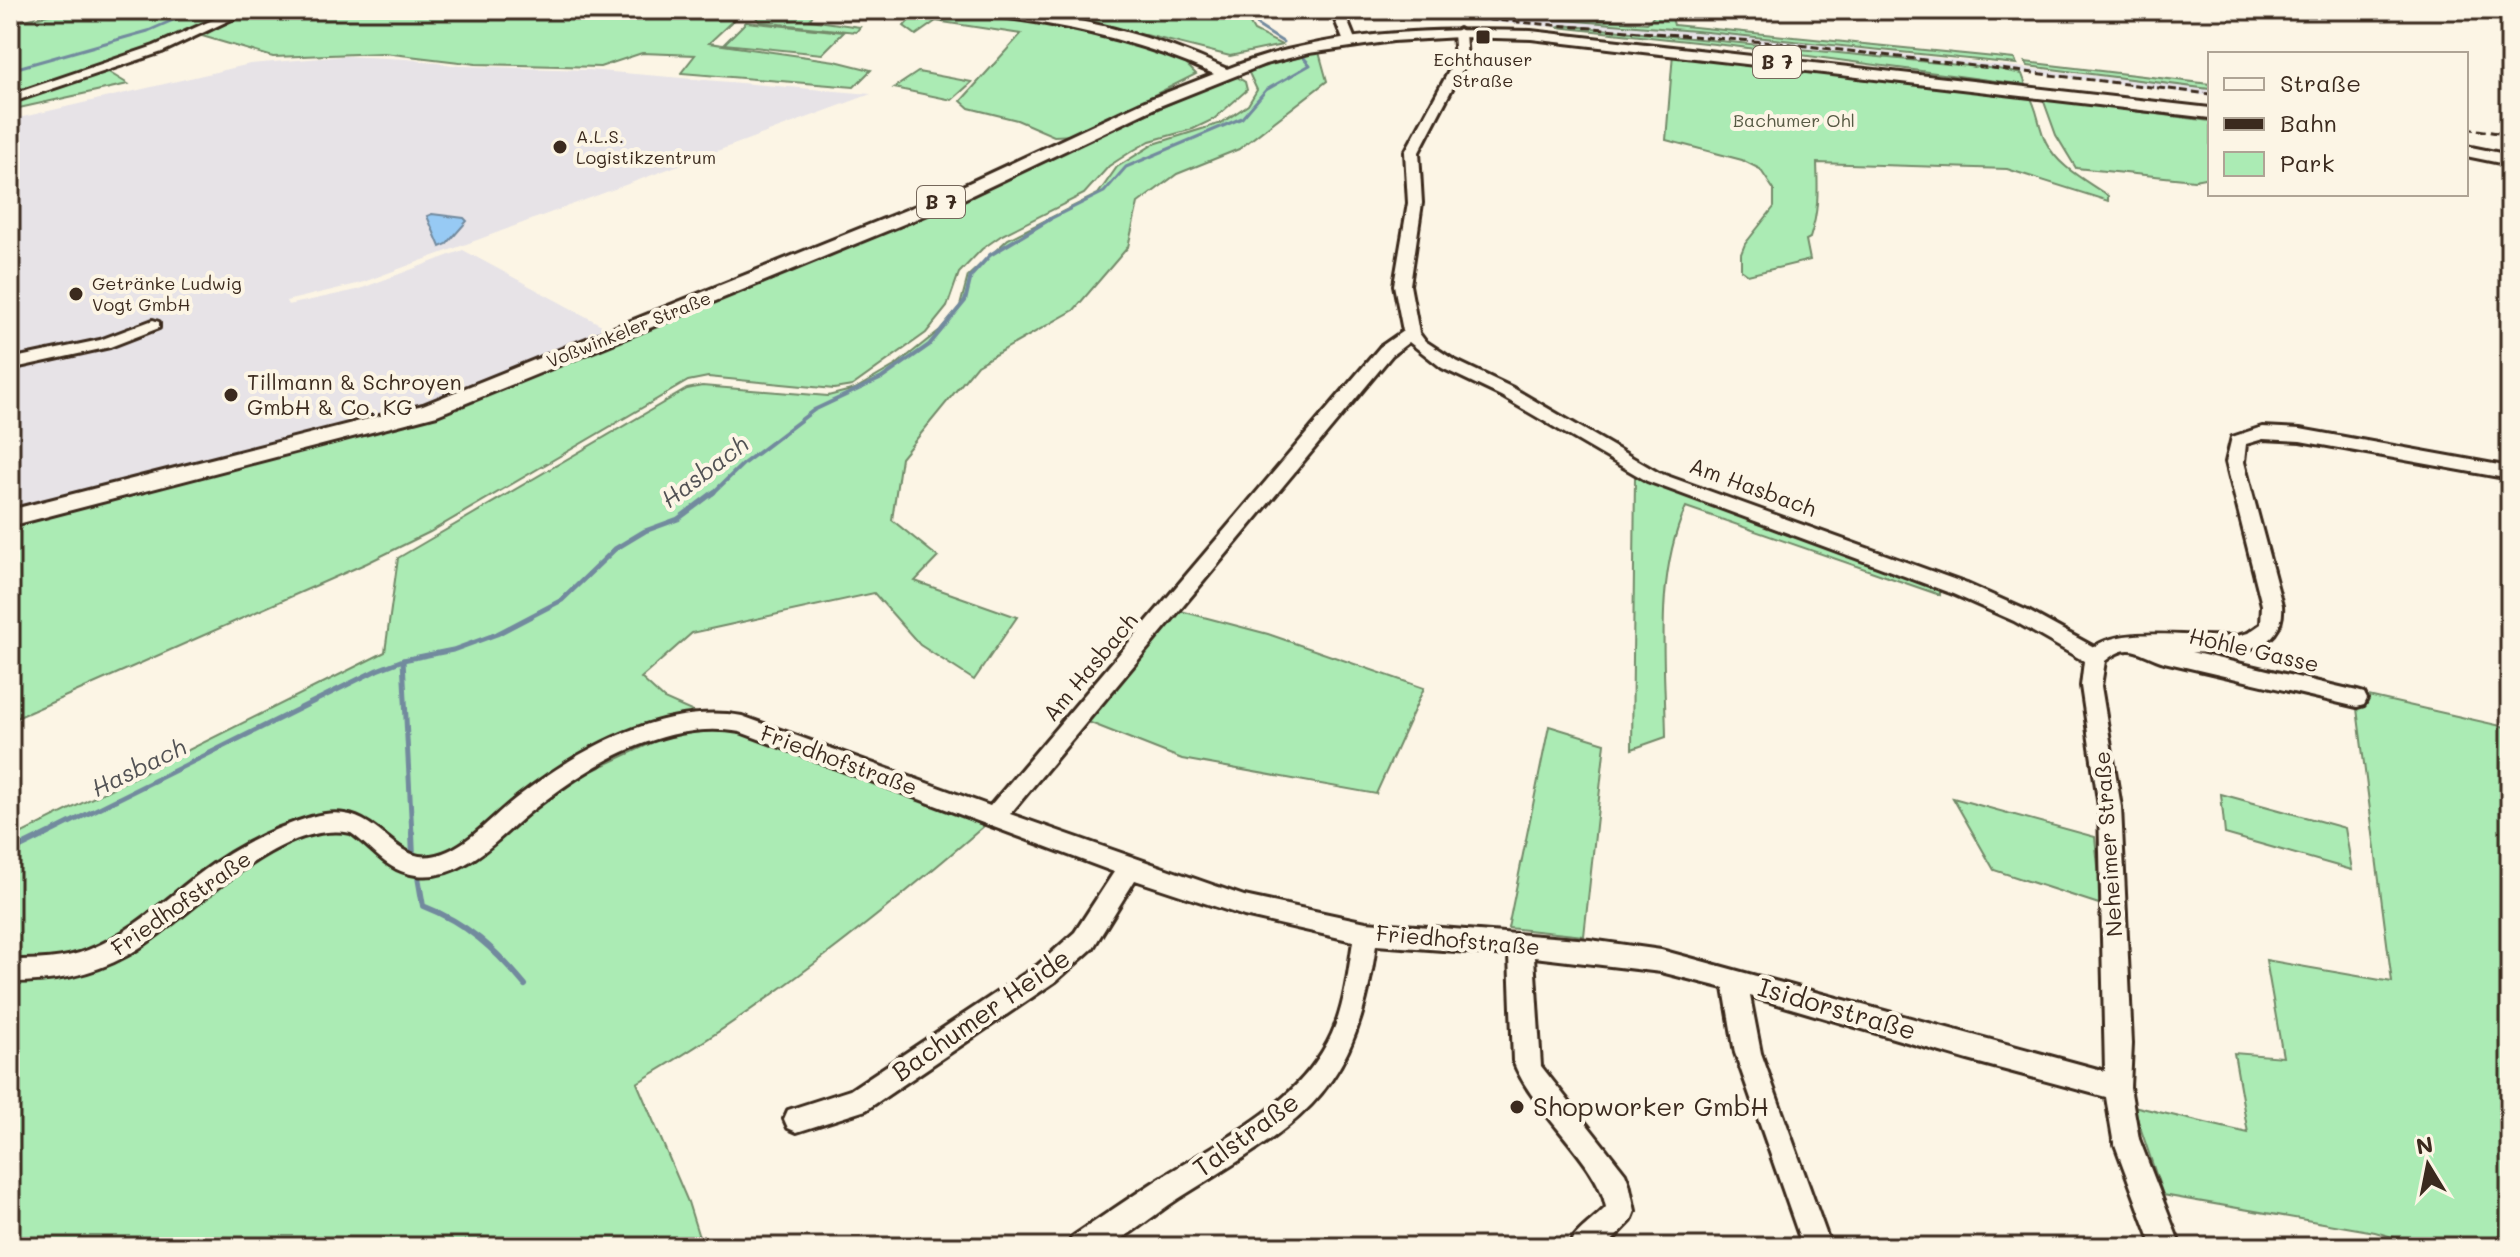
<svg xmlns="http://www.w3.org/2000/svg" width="2520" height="1257" font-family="Mali,sans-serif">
<rect width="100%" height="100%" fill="#fcf5e5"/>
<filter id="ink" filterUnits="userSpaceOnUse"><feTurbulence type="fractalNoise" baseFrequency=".0125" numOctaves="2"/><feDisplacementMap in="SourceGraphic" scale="16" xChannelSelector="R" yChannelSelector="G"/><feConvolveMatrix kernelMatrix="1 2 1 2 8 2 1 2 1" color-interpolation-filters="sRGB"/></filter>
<g filter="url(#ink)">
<g fill="#e7e3e7">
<path d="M1320,10H1448L1707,32L2185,86L2210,89V96L2031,73L2003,72L1998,69L1706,38Z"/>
<path d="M345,56L407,59L460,66L588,70L871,94L361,283L286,301L288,305L357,290L463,250L609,329L429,405L10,510V120L250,64Z"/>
</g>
<g fill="#abebb4" stroke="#738a69" stroke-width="2">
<path d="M71,10H242L194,33L10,97V53L15,51L10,48V23Z"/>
<path d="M252,10H748L743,11L709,43L835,61L871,70L854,87L681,73L695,55L642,53L600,67L476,64L384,53L273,57L202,36Z"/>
<path d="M750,10H815L810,20L860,27L856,32L760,22Z"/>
<path d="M854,10H949L997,15L1044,22L1169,55L1185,63L1196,74L1075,135L1054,136L1017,120L969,108L961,101L1021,34L936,21L916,35L904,26L913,16Z"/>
<path d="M1015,10H1242L1254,31L1282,45L1230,56L1146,35L1130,36Z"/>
<path d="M1448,10H1497L1647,23L1659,10H1670L1674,25L2014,59L2017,64L1707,32Z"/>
<path d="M746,22L844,32L822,54L724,44Z"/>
<path d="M1562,25L1998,69L2022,74L2026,85L1733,46L1557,27Z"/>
<path d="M1319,52L1327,81L1239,149L1177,174L1138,203L1128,247L1074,310L977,365L901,458L892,520L938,557L915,581L1017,617L974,680L920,645L874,593L692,633L641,678L664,699L698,714L655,724L476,841L487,851L566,783L679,730L724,724L991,820C879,917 764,1008 637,1083L688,1202L702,1247H10V839L385,652L398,558L687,389L702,386L828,396L855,389L896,365L940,330L960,306L968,276L1008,239L1098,194L1117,167L1154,144L1221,123L1248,105L1257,90L1248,71Z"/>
<path d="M1673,53L2029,95C2038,108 2038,126 2046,142C2058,167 2085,180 2108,196V201L2007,169L1817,163C1818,190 1819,211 1810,238L1806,240L1810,260L1748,275L1741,270V254L1745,244L1774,207V190L1760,169L1742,160L1666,140Z"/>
<path d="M2025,62L2210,84V89L2028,66Z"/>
<path d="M105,70L128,84L10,110V102Z"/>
<path d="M918,72L972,82L952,100L894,88Z"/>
<path d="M1237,77L1245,82L1247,90L1214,119L1193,129L1150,141L1129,153L1109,166L1084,194L1002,235L982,249L959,273L947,307L926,333L852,386L834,389L708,377L688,381L430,532L367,563L12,720L10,718V526L436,416L960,199L1222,80Z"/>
<path d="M2043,99L2210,121V177L2194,180L2076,168L2056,135Z"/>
<path d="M1635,477L1940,585V595L1686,507C1654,577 1665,662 1666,737L1632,749Z"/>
<path d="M1177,610L1268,634L1424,688L1376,794L1182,759L1083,720Z"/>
<path d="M2355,693L2510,728V1247H2427L2375,1232L2163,1195L2133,1106L2248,1133L2234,1053L2283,1057L2266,960L2392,982Z"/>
<path d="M1549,726L1605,743L1584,936L1508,928Z"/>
<path d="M2221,794L2345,828L2352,870L2225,834Z"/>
<path d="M1953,798L2095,837L2102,905L1994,870Z"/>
</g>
<path fill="#97caf4" stroke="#728a9e" stroke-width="2" d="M432,214L464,218L467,221L447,244L440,247L427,216Z"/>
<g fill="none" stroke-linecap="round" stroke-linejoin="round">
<g stroke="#728a9e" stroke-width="3">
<path d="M1251,10L1258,26L1283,42"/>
<path d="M10,70L148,31L196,10"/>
<path d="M1046,221L1104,192L1126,167L1242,118L1266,90L1310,65L1304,58"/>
</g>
<path stroke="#728a9e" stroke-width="4" d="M712,494L743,464L814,410L882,378L929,345L965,301L971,276L990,255L1050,219"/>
<g stroke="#728a9e" stroke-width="5">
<path d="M403,660L412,835"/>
<path d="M45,835L377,670L403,660L453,650L497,634L562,600L615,549L645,531L678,519L714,492"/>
</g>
<g stroke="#728a9e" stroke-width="6">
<path d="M412,833L413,858"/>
<path d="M10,852L49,833"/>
<path d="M417,871L423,906C467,923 495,949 525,985"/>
</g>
<defs>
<g id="minor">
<path d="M235,10H251L162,52L10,103V95L154,46Z"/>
<path d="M1331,10H1343L1356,42L1354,45L1344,42Z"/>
<path d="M1459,29L1465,33L1467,60L1419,152L1422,203L1410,285L1419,333L1425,341L1454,360L1513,388L1659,473L1967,584L2028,611L2094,647C2123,625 2198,639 2237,636L2248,633L2261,624L2262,605L2226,462L2232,437L2262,427L2300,429L2510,467V479L2300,441L2263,439L2246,444L2244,462L2282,605C2286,655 2227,654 2191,652L2357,691L2364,693L2367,699L2364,705L2357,707L2164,662C2138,654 2131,640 2105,661L2101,686L2121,807L2132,1044L2130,1087L2139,1139L2181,1247H2153L2113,1139L2106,1097L1968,1060L1750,996L1761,1053L1831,1247H1803L1735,1053L1724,988L1661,972L1534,957L1541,1066L1625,1173L1629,1183L1635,1211L1631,1221L1606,1247H1568C1575,1231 1594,1220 1606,1207C1597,1160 1533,1113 1513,1061L1509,955L1376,945C1355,1096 1303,1121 1181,1197C1164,1207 1120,1244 1105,1247C1094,1249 1079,1247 1068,1247L1072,1237C1099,1219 1126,1200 1154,1182C1216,1143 1292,1110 1328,1042C1344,1012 1348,974 1353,941L1244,916L1135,880L1093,948L1056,981L866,1110L797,1132L788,1128L784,1119L788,1110L850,1090L1038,965L1075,932L1114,872L740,732C663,719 588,766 530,812C498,838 463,881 416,875C386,871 374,849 351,833C276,818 188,921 128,955C90,976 53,982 10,982V960C36,960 63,960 88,950C129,934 163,902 198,875C231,850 270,829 311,817C386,795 388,878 448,851C474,839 493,816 515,799C578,750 660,702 742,716L990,806L1380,347L1403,331L1394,285L1408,203L1405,152L1455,60L1453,33ZM1409,342L1442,368L1501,396L1647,481L1953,594L2014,621L2084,661L2081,686L2099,807L2105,1071L1661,950L1590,940L1366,922L1244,896L1010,814L1392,355Z"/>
<path d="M153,320L159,322V328L110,347L10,369V359L100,340Z"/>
</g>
<g id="major">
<path d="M970,10C1058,10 1146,32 1227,69C1323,31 1429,28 1531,31L2210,108V118L1531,39L1459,37L1393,41L1309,53L1265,64L1157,107L955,203L437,415L10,526V510L423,405L943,195L1145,101L1214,74C1139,40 1059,23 977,14Z"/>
<path d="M2466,146L2510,155V165L2466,156Z"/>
</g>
</defs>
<use href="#minor" stroke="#3b2a1e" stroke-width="6"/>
<use href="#major" stroke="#3b2a1e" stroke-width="6"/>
<use href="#minor" fill="#fcf5e5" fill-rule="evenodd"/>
<use href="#major" fill="#fcf5e5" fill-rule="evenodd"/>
<g stroke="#3b2a1e" stroke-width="3" stroke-dasharray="8 4" stroke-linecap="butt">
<path d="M1369,10L1790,44L2210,94"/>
<path d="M2466,128L2510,135"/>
</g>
</g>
</g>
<g fill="#3b2a1e" stroke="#fcf5e5" stroke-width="3">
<rect x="1475" y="29" width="16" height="16" rx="4"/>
<circle cx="560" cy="147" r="8"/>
<circle cx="76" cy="294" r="8"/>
<circle cx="231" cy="395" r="8"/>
<circle cx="1517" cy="1107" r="8"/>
</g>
<g text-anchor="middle" stroke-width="8" stroke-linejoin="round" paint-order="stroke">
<g font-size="18" fill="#3b2a1e" stroke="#fcf5e5" text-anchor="start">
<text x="1483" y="66" text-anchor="middle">Echthauser<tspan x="1483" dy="21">Straße</tspan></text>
<text x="576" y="143">A.L.S.<tspan x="576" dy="21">Logistikzentrum</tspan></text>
<text x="92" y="290">Getränke Ludwig<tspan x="92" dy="21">Vogt GmbH</tspan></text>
</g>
<g font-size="18" fill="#575a44" stroke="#fcf5e5">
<text x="1794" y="127">Bachumer Ohl</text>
</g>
<g font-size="18" fill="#3b2a1e" stroke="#fcf5e5">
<text transform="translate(629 330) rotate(-22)" y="6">Voßwinkeler Straße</text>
</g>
<g fill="#fcf5e5" stroke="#75675a" stroke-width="2">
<rect x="1753" y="46" width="48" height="32" rx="6"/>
<rect x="917" y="186" width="48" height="32" rx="6"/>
</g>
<g font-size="20" font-weight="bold" fill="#3b2a1e">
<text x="1777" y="69">B 7</text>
<text x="941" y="209">B 7</text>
</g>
<g font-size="22" fill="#3b2a1e" stroke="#fcf5e5" text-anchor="start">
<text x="247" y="390">Tillmann &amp; Schroyen<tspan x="247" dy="25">GmbH &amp; Co. KG</tspan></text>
</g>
<g font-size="22" fill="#3b2a1e" stroke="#fcf5e5">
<text transform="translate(1753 487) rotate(20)" y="8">Am Hasbach</text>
<text transform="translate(2254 650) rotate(13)" y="8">Hohle Gasse</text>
<text transform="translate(1090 667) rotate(-50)" y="8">Am Hasbach</text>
<text transform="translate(839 760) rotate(20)" y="8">Friedhofstraße</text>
<text transform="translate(2108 844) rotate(-94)" y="8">Neheimer Straße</text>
<text transform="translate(181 903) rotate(-35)" y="8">Friedhofstraße</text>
<text transform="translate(1458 940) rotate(5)" y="8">Friedhofstraße</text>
</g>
<g font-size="24" font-style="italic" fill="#525254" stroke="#fcf5e5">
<text transform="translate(705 472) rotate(-37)" y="8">Hasbach</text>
<text transform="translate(139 768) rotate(-26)" y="8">Hasbach</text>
</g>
<g font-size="26" fill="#3b2a1e" stroke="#fcf5e5">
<text transform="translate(1837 1009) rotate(16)" y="9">Isidorstraße</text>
<text transform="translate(981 1015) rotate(-35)" y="9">Bachumer Heide</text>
<text transform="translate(1246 1135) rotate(-36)" y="9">Talstraße</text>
</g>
<g font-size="26" fill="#3b2a1e" stroke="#fcf5e5" text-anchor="start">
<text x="1533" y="1116">Shopworker GmbH</text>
</g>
</g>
<rect width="2520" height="1257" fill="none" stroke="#fcf5e5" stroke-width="40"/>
<rect x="20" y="20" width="2480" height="1217" fill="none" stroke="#3b2a1e" stroke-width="3" filter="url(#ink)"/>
<rect x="2208" y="52" width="260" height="144" fill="#fcf5e5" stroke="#afa495" stroke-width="2"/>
<rect x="2224" y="78" width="40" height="12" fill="#fcf5e5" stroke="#afa495" stroke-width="2"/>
<text x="2280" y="92" font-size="24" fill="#3b2a1e">Straße</text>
<rect x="2224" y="118" width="40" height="12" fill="#3b2a1e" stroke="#afa495" stroke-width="2"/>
<text x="2280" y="132" font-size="24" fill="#3b2a1e">Bahn</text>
<rect x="2224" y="152" width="40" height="24" fill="#abebb4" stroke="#afa495" stroke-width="2"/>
<text x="2280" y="172" font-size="24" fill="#3b2a1e">Park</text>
<g transform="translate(2428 1165) rotate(350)" stroke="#fcf5e5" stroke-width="6" paint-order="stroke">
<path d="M0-6L14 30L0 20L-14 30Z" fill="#3b2a1e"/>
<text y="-12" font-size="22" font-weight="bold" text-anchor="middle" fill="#3b2a1e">N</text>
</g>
</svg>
